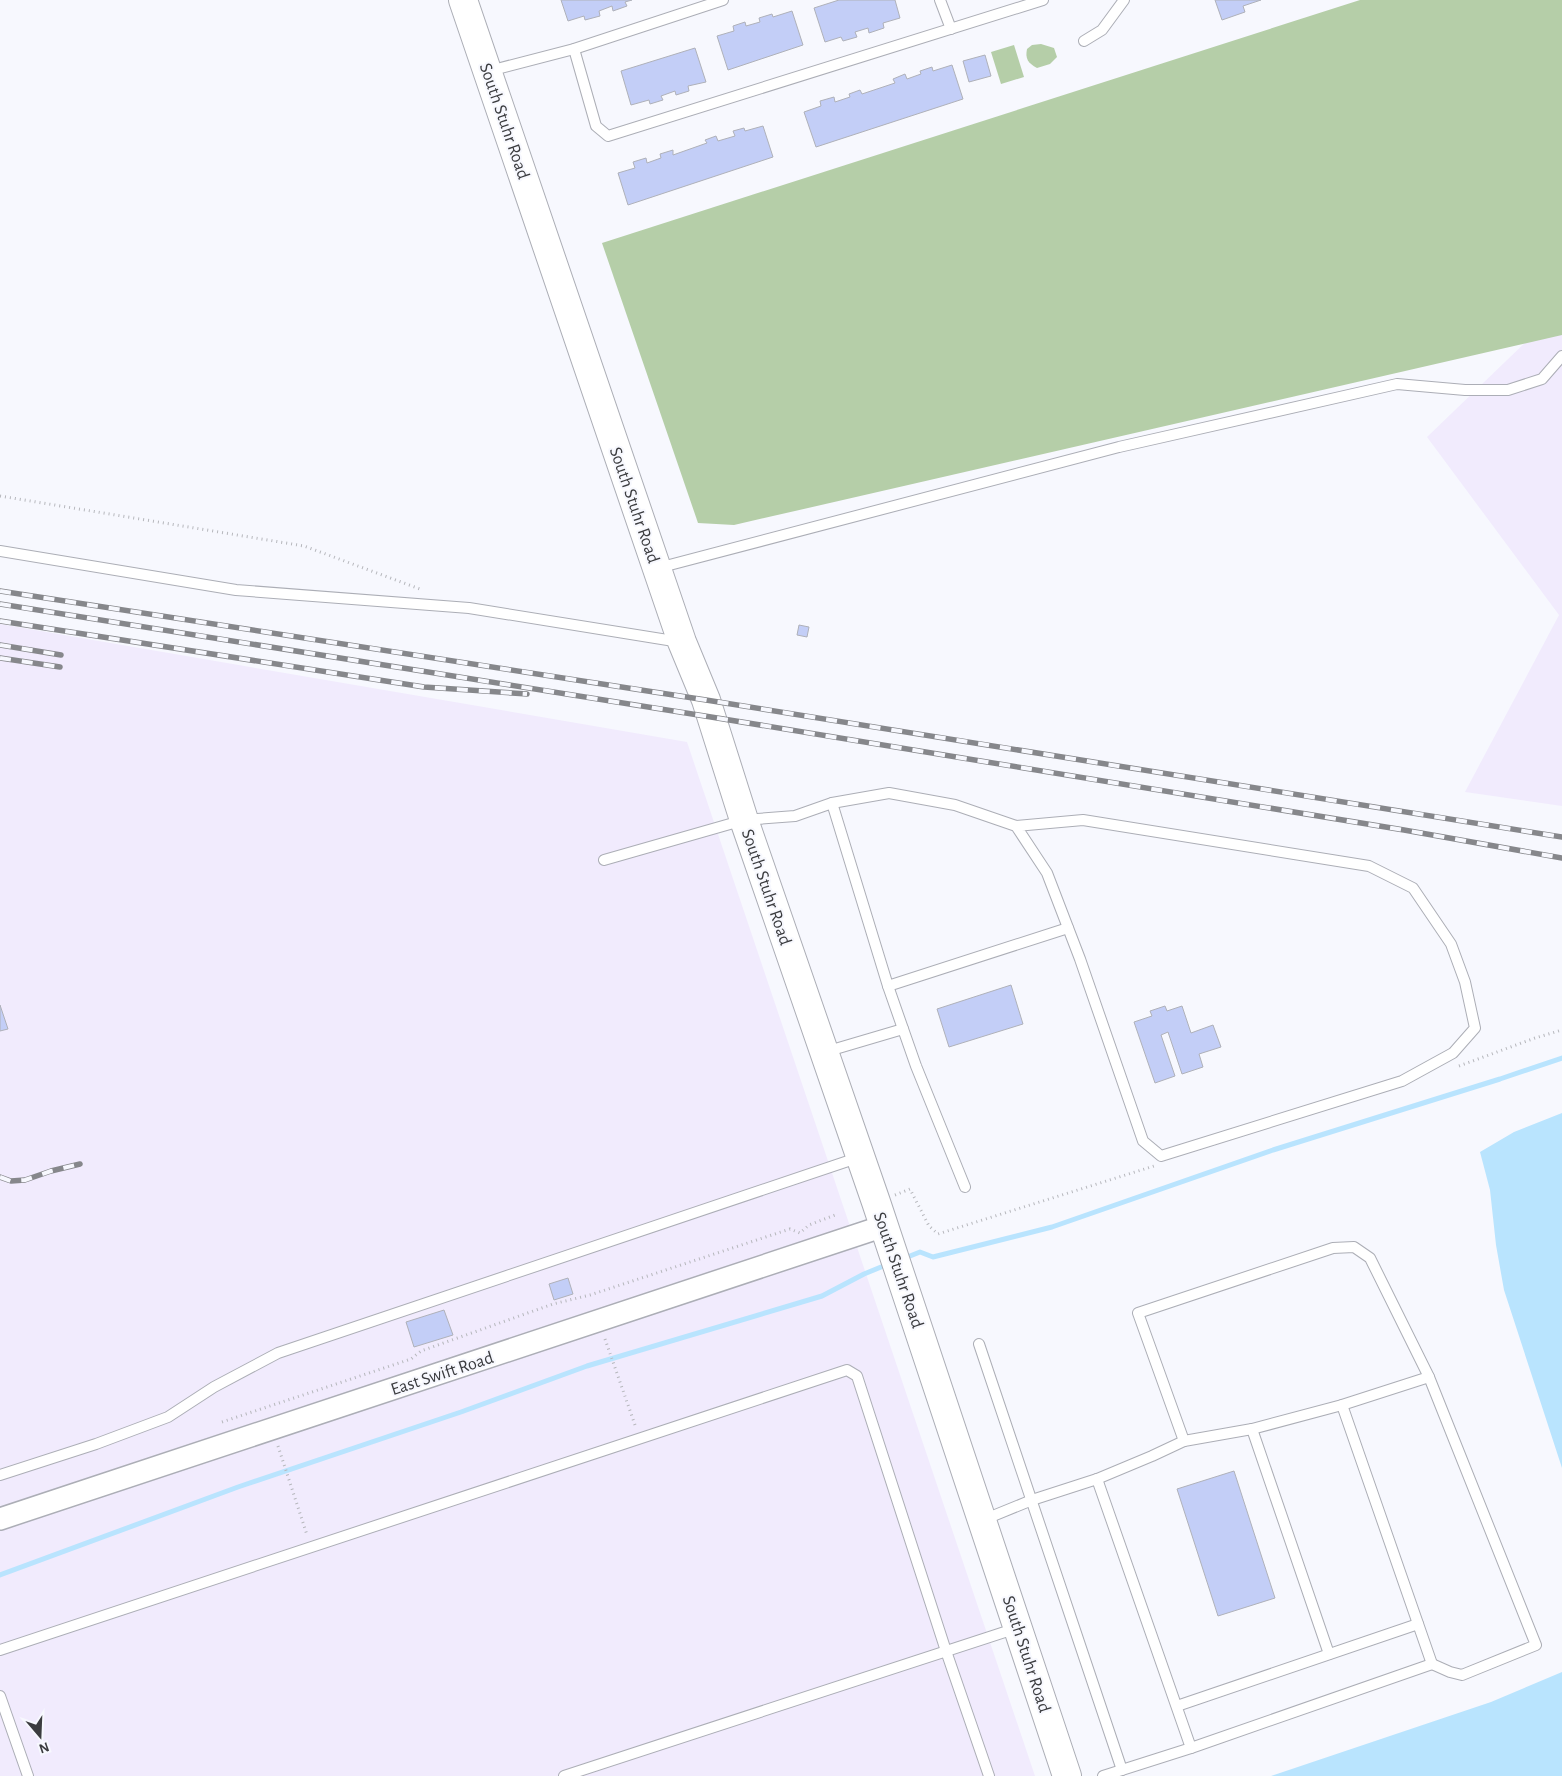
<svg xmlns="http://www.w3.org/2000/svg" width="1562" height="1776" font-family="'Alegreya Sans',sans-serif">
<rect width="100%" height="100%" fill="#f7f8fe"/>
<g fill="#f1ebfd">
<path d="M1562,307V806L1465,792L1559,615L1427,437Z"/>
<path d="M0,624L687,742L1035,1776H0Z"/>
</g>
<g fill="#b5cea8">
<path d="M1360,0H1562V335L734,525L698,523L602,243Z"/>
<path d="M1041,44L1054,48L1057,57L1050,64L1037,68C1028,63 1025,59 1027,49L1032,45Z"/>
<path d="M1014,45L1024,77L1001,84L991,52Z"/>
</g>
<g fill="#b9e4fe">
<path d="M1562,1113V1468L1504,1290L1496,1245L1490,1190L1480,1152L1514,1132Z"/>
<path d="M1562,1672V1776H1271L1491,1702Z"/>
</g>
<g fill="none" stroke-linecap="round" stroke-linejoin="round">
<g stroke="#b9e4fe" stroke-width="5">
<path d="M910,1256L920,1252L933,1257L1052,1227L1273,1150L1500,1079L1562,1058"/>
<path d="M0,1575L238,1487L461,1412L587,1366L822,1296L864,1274L881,1267"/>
</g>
</g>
<g fill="#c3cef7" stroke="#afb1b9">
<path d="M561,0H632L625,2L627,6L613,11L612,6L599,11L600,16L585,20L584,16L568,21Z"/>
<path d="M839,0H895L900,18L883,23L884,28L869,33L868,28L855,32L857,37L843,41L841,37L825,42L814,8Z"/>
<path d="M1215,0H1261L1243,6L1245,12L1222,20Z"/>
<path d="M792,11L803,45L728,70L717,36L734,31L733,26L745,22L746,26L760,22L759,18L772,14L773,17Z"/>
<path d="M695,48L706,82L688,86L689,91L676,95L675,91L661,96L663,100L650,104L649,100L631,105L621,71Z"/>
<path d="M985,55L991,76L969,82L963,61Z"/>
<path d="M952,65L963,99L816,147L804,112L821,106L820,101L834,97L835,102L850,97L849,94L860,90L862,94L895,83L893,79L905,74L907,79L921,74L920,71L932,67L933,71Z"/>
<path d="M763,126L773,157L628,205L618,173L635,168L633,162L646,158L647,163L661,158L660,154L673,150V155L707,143L705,140L716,136L718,141L735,136L733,131L744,128L745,131Z"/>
<path d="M799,625L809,627L807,637L797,635Z"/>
<path d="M1011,985L1023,1024L949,1047L937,1009Z"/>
<path d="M0,1005L8,1029L0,1031Z"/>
<path d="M1165,1006L1167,1011L1182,1006L1191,1033L1213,1025L1221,1047L1199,1054L1203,1067L1182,1074L1168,1032L1161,1035L1175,1076L1155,1083L1134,1022L1152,1016L1150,1011Z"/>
<path d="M568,1278L573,1294L554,1300L549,1284Z"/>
<path d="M444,1310L453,1335L414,1347L406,1322Z"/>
<path d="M1234,1471L1275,1598L1218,1616L1177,1489Z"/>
</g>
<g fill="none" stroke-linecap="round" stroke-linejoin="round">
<defs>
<g id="service">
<path d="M940,0L951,29"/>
<path d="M1084,41L1102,30L1124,0"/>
<path d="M574,49L596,126L608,136L1043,0"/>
<path d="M489,71L574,49L723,0"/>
<path d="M0,551L236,590L469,608L680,642"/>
<path d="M658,568L1119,447L1397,384L1465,390H1508L1542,379L1562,356"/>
<path d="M832,803L888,986L916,1066L965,1187"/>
<path d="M604,860L744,820L795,816L832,803L889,793L955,805L1016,826L1047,873L1080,959L1143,1141L1161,1156L1402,1081L1453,1053L1475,1028L1465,982L1451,944L1413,888L1369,866L1083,820L1016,826"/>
<path d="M888,986L1068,928"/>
<path d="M825,1052L903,1029"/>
<path d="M979,1344L1122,1770"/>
<path d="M1252,1429L1329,1654"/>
<path d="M1184,1441L1138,1313L1333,1248L1354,1247L1370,1258L1429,1377L1536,1645L1462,1675L1450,1672L1432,1664"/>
<path d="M0,1475L96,1444L168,1417L214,1387L278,1353L860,1157"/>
<path d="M1097,1479L1191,1748L1103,1776"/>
<path d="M983,1520L1032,1500L1097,1479L1152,1456L1184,1441L1252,1429L1342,1405L1429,1377"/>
<path d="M0,1650L847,1370L857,1376L946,1651L989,1776"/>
<path d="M0,1696L28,1776"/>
<path d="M1177,1706L1418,1624"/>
<path d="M1191,1748L1432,1664L1342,1405"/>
<path d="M564,1776L1017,1628"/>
</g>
<path id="minor" d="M0,1519L884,1226"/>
<path id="secondary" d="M463,0L682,642L706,700L744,820L876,1202L1067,1776"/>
</defs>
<use href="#service" stroke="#acaeb6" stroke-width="12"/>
<use href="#minor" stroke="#acaeb6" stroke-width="24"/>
<use href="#secondary" stroke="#acaeb6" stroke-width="30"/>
<g stroke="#b6b7bc" stroke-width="3" stroke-dasharray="1 4" stroke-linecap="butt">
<path d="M0,496L304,546L420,589"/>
<path d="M1459,1066L1535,1038L1562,1030"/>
<path d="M895,1195L910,1189L929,1226L938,1234L1154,1166"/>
<path d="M605,1339L635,1425"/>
<path d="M222,1422L411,1359L421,1351L553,1304L590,1295L790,1229L800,1233L809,1225L835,1215"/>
<path d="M278,1446L307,1535"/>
</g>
<use href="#service" stroke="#fff" stroke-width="10"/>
<use href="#minor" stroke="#fff" stroke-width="21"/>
<use href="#secondary" stroke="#fff" stroke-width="28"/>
<defs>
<g id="rail">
<path d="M0,591L706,700L1562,837"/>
<path d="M0,604L711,717L1404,830L1562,858"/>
<path d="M0,621L424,687L527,694"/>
<path d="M0,645L61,655"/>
<path d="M0,658L60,667"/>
<path d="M0,1177L11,1181L25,1180L51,1171L80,1164"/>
</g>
</defs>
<use href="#rail" stroke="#86878b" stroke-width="5.5"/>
<use href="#rail" stroke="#f7f8fe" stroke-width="4" stroke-dasharray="11" stroke-linecap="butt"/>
</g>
<g text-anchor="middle" stroke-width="4" stroke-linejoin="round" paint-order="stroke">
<g font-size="18" fill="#3b3c3f" stroke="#f7f8fe">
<text transform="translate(505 121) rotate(71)" y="6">South Stuhr Road</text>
<text transform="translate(635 505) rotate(71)" y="6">South Stuhr Road</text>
<text transform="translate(767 887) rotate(71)" y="6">South Stuhr Road</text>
<text transform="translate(899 1270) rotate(71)" y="6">South Stuhr Road</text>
<text transform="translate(442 1373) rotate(-18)" y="6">East Swift Road</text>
<text transform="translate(1027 1654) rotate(72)" y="6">South Stuhr Road</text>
</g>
</g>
<g transform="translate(40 1736) rotate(161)" stroke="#f7f8fe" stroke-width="4" paint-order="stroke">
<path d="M0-4L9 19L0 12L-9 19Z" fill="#3b3c3f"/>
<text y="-8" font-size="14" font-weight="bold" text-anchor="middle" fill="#3b3c3f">N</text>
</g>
</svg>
